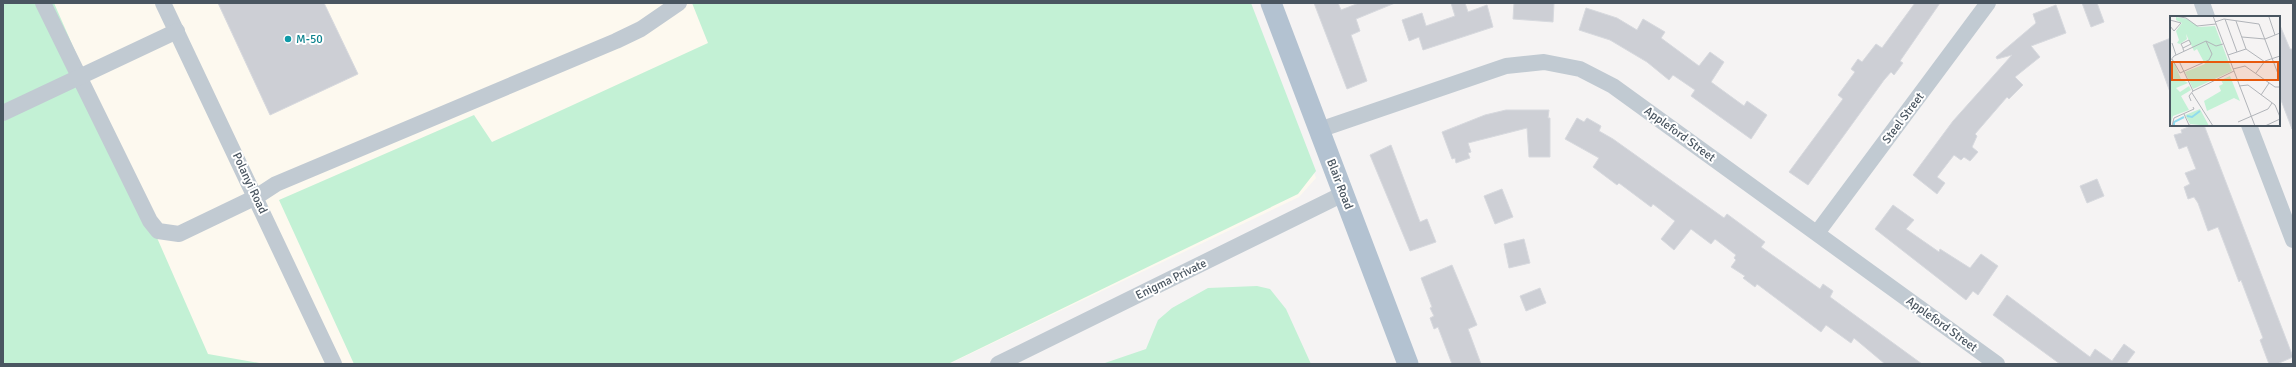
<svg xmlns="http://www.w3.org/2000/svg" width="2296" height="367" font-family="Signika,sans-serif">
<rect width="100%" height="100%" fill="#f5f3f3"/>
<path fill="#fdf9ef" d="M3,3H1247L1316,178L1299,197L949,364H3Z"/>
<g fill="#c3f1d5">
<path d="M3,3H54L208,354L265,364H3Z"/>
<path d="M692,3H1251L1316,171L1298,194L948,364H354L279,200L474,115L492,142L708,43Z"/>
<path d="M1257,286L1270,289L1286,309L1311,364H1102L1146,349L1158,320L1172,308L1208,288Z"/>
</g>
<g fill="#cdcfd5" stroke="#d7d9de">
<path d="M218,3H324L358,74L270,115Z"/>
<path d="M1314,3H1338L1341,10L1359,3H1395L1356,19L1360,31L1351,35L1367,81L1347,89Z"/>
<path d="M1451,3H1465L1468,12L1487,5L1493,27L1423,50L1419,37L1409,41L1402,20L1422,13L1426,26L1455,16Z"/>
<path d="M1514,3H1554L1553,22L1513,19Z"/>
<path d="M1915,3H1940L1900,61L1903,63L1894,75L1891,72L1884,80L1808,185L1789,172L1843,99L1838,95L1855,72L1851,69L1858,59L1862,62L1876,44L1882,48Z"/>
<path d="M2082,3H2097L2104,22L2091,27Z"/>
<path d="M2056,5L2066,33L2031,46L2040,57L2015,77L2023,85L2009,99L2007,97L1975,134L1977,136L1972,147L1978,152L1970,161L1964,157L1961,160L1954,155L1937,177L1945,183L1937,194L1913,175L1953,121L2012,55L1997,59L1996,57L2036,23L2033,14Z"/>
<path d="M1586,8L1617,18L1637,30L1643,19L1665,32L1661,38L1699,66L1710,52L1724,62L1711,82L1744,106L1747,101L1767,115L1751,139L1691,96L1695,90L1673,75L1669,80L1647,62L1610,40L1579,30Z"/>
<path d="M2279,23L2290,49H2293L2292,129L2279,95Z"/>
<path d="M2171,38V92H2170L2153,45Z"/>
<path d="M1506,110H1549L1548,118H1550V157H1529L1527,128L1468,143L1471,152L1468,153L1470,158L1456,163L1455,158L1452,159L1442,132L1485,115Z"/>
<path d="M1577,118L1584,122L1587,118L1601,126L1599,131L1613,139L1724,218L1727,214L1765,242L1761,247L1820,289L1823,284L1833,291L1830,297L1922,364H1885L1854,338L1851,343L1826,325L1821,332L1757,284L1755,287L1743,278L1745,276L1731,267L1736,260L1734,258L1736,255L1715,239L1711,244L1691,229L1674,250L1661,239L1675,221L1653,204L1651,207L1619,183L1617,185L1593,167L1599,158L1565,139Z"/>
<path d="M2193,125H2204L2293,357L2277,364H2269L2260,340L2263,338L2241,280L2239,282L2218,227L2208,231L2198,203L2194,197L2188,199L2184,187L2190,184L2185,173L2196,169L2187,146L2179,149L2174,135L2182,133L2181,130Z"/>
<path d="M1391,145L1420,222L1427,219L1436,242L1410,251L1370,155Z"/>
<path d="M2097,179L2104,196L2087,203L2080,186Z"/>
<path d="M1502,189L1513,217L1495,224L1484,196Z"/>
<path d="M1893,205L1914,220L1906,229L1939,252L1940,249L1970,268L1981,254L1998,266L1978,295L1973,291L1966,300L1875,229Z"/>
<path d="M1524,239L1530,263L1509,268L1504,244Z"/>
<path d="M1452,265L1477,325L1468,329L1481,364H1452L1438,327L1434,329L1430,318L1434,316L1430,308L1432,307L1421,278Z"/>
<path d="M1540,288L1546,303L1526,311L1520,296Z"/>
<path d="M2007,295L2090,357L2095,349L2112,361L2124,344L2135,352L2126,364H2060L1993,315Z"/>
</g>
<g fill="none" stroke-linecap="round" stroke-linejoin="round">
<g stroke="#c1cad2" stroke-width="16">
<path d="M43,3L150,221L158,231L179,234L256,197L276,184L616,41L641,29L679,3"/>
<path d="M163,3L334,364"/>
<path d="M2202,3L2207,17"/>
<path d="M3,113L177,31"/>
<path d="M2249,125L2293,240"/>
<path d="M1319,130L1506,66L1544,62L1580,69L1613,86L1997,364"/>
<path d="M1817,233L1988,3"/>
<path d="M998,364L1343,194"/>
</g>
<path stroke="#b3c2d1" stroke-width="21" d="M1271,3L1408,364"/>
</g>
<circle fill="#0f9aa8" stroke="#fff" stroke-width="1.5" cx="288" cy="39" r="4"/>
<g text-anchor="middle" stroke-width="4" stroke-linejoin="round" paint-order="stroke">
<g font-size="12" fill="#0d838f" stroke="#fff" text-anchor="start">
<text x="296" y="43">M-50</text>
</g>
<g font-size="12" fill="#4a5661" stroke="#fff">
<text transform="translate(1903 118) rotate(-53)" y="4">Steel Street</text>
<text transform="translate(1680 134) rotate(36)" y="4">Appleford Street</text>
<text transform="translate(250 183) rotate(65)" y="4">Polanyi Road</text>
<text transform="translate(1340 184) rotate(69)" y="4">Blair Road</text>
<text transform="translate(1171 279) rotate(-26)" y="4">Enigma Private</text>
<text transform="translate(1942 324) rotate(36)" y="4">Appleford Street</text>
</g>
</g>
<g transform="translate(2170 16)">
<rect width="110" height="110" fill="#f5f3f3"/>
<path d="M6,1L17,3L29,11L45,10L62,55L23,73L15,56L35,48L27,33L24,35L16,18L17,23L10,28L7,27L9,24L6,15L12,7L6,4ZM3,44L11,63L18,67L6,72L10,76L19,70L21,74L11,80L19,94L3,100L0,110V46ZM60,60L70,85L64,82L37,95L34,85L51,75L49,70L53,68L51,64ZM30,93L39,110L20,108L15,99Z" fill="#c3f1d5"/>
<path fill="none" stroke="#90daee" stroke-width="2" d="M17,100L22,101L30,95M4,110V106L14,101"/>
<path fill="none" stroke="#b1b4b9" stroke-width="1" d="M5,0L16,2L27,10L46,8M43,0L85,110M99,1L105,19M55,3L67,36M0,4L11,7L4,15L0,10M66,5L76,33M45,6L54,3L89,8L110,63M72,21L95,23L110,17M2,27L6,39M13,32L21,28L19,24L11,28L13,32V33L14,35M58,39L76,33L95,46M2,43L10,57L39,44L42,38L36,25M0,45L4,40L36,25L46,30L53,28M9,45L23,75M63,53L75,50L105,71H110M86,57L95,45L110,40M69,70L78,69L105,89L110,101M22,77L43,110M91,79L99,67M21,85L19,80L23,75L64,55M14,98L19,109L23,110M68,106L98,93L102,87M2,110L4,102L24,93L23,91M95,110L110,103"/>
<path fill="#e8590c" fill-opacity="0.15" stroke="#e8590c" stroke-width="2" d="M2,46H108V64H2Z"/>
<rect width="110" height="110" fill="none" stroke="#4a5661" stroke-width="2"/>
</g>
<rect width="2296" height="367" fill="none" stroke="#4a5661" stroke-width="8"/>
</svg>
